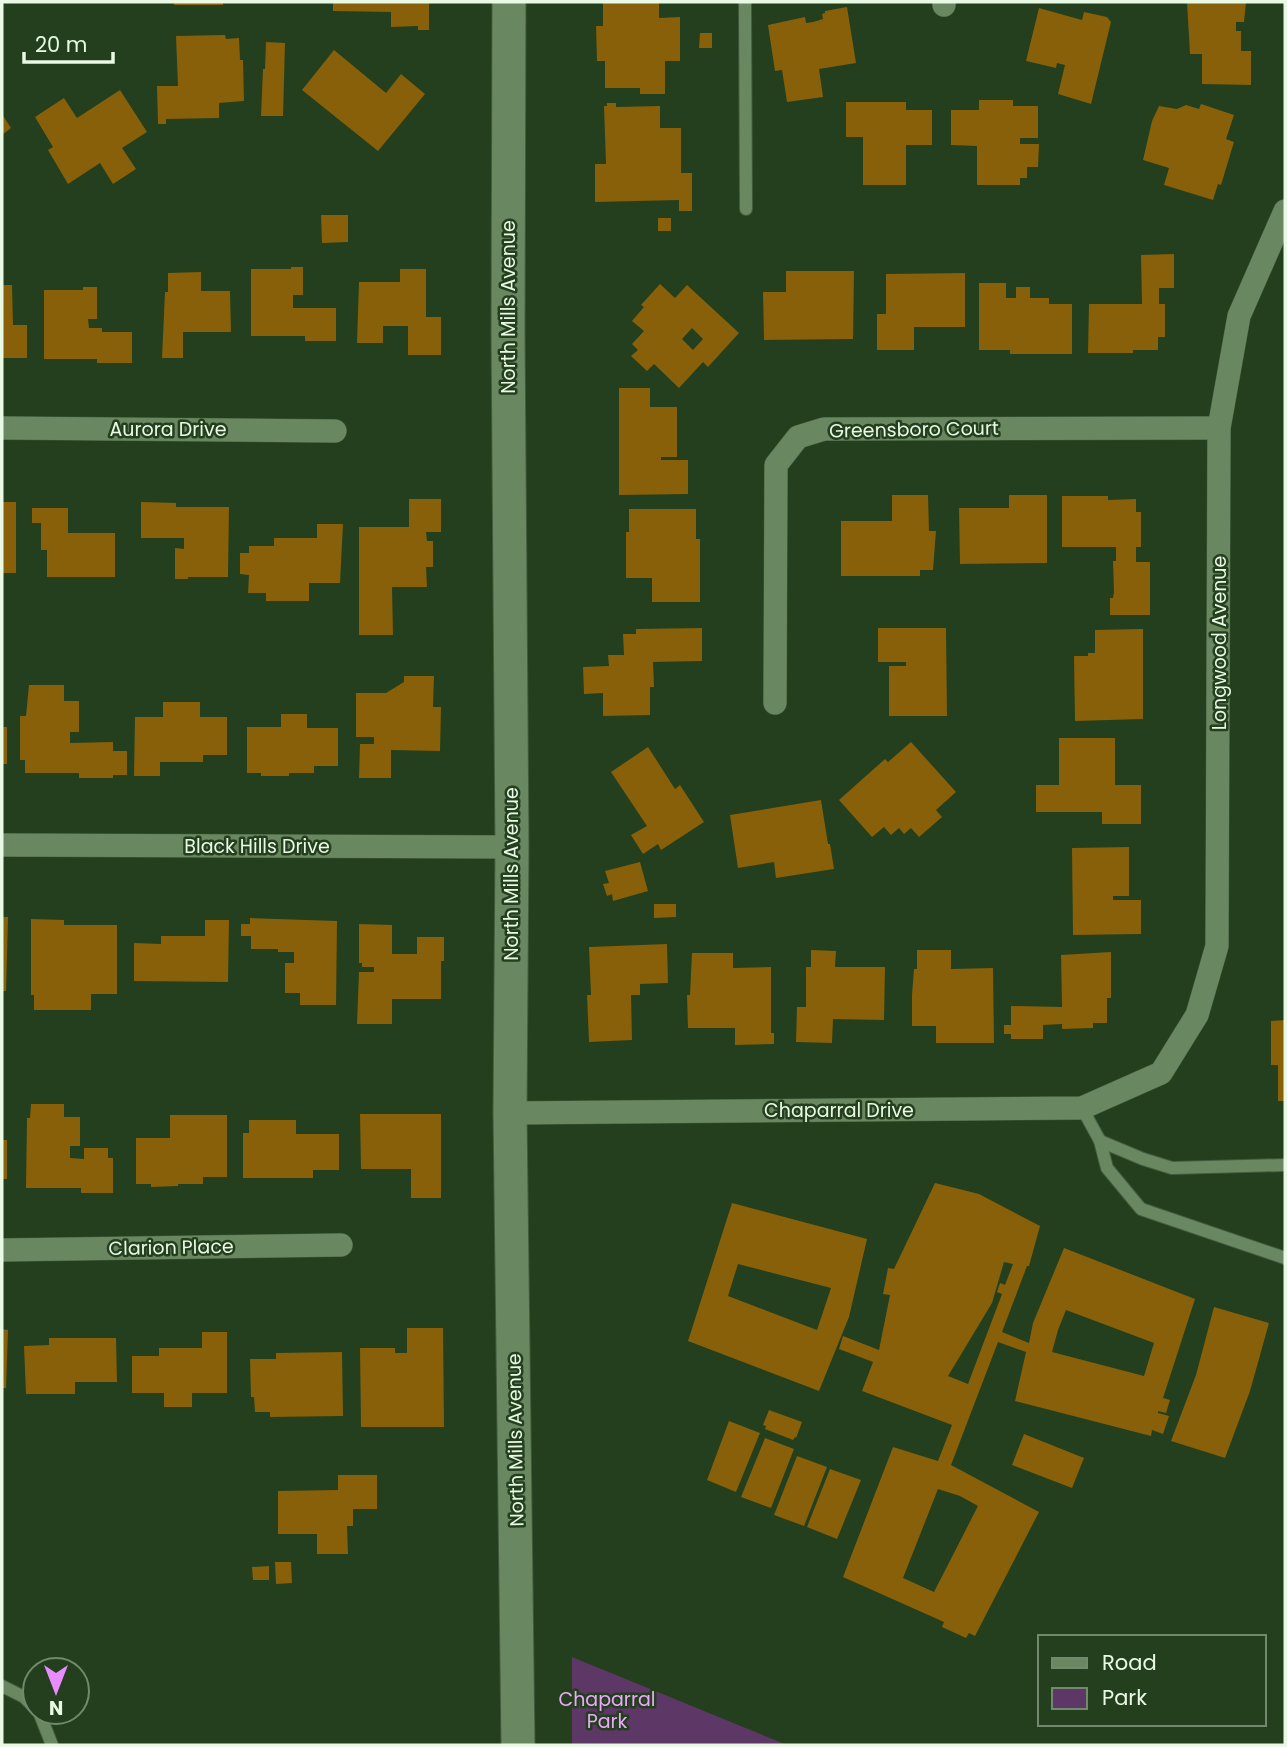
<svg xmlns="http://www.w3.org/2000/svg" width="1287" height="1747" font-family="Poppins,sans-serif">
<rect width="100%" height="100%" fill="#233f1d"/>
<path fill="#5d3766" d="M572,1657L787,1745H572Z"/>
<g fill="#876009" fill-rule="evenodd">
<rect x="174" y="2" width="49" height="3"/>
<path d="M333,2H429V30H418V26L391,27V12L333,11Z"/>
<path d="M603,2H659V18L680,17V61H665V94H640V88H605V61H597L596,26H603Z"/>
<path d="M1187,2H1246L1244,22H1236V31H1241V51H1251V85L1202,84V54H1190Z"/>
<path d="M847,7L856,63L819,69L823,97L787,102L782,70L775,71L768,25L805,17L806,23L813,22L823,19L822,14L825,13V11Z"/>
<path d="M1039,8L1082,20L1084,12L1107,17L1111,22L1091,104L1058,94L1065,65L1057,63L1056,68L1026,61Z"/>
<path d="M700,33H712V48H699Z"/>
<path d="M225,35L226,39L239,38L240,60H243L244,101L219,103V118L166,119V124H158L157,86H178L176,36Z"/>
<path d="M266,42L285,43L283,116H261L263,69H265Z"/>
<path d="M334,50L386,93L401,74L425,94L378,151L302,90Z"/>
<path d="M120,90L147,132L122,148L136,169L113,184L100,163L68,184L48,150L53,147L35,117L64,98L77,118Z"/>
<path d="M979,100H1013V106H1038V138H1020V144H1039L1038,167H1027V178H1020V185H977V146L951,145V110H979Z"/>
<path d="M846,102H906V110H932V145H906V185H863V137H846Z"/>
<path d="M607,103H616V107L660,106V128H681V173H692V211H679V200L595,202V164H606L604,106H607Z"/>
<path d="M1201,104L1234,115L1226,139L1234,142L1221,185L1218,184L1213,200L1164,185L1169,168L1143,160L1152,121L1159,106L1177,109L1186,105L1199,109Z"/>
<path d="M2,114L11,128L2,135Z"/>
<path d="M321,215H348V242L322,243Z"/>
<rect x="658" y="218" width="13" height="13"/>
<path d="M1174,254V288H1159V304H1165V337H1158V350H1133V353H1088L1089,304H1142L1141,255Z"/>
<path d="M291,267H303V295H293V308H336V341H305V336H251V269H291Z"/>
<path d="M400,269H426V317H441V355H408V326H383V343H357L359,282H400Z"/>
<path d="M786,271H854L853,339L764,340L763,292H786Z"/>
<path d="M201,272V291H230L231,332H183V358H162L165,292H168V273Z"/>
<path d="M965,273V327H914V350H877V314H886V274Z"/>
<path d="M979,283H1006V298H1016V287H1030V298H1049V304H1072V354H1010V350H979Z"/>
<path d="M660,284L675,298L687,285L739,333L708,367L703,362L679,388L654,364L647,371L631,356L638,350L632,344L644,331L632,321L644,307L641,305ZM692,328L703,339L693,350L682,339Z"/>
<path d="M2,285H12L13,325H27V358H2Z"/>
<path d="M83,287H97V319H88L89,328H102V332H132V363H97V359H44V290H83Z"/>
<path d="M619,388H650V407H677V457H661V460H688V494L619,495Z"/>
<path d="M892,495H928L929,531H936L933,570H920V576H841V521H892Z"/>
<path d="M1009,495H1047V563L960,564L959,508H1009Z"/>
<path d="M1062,496H1108V500L1136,499V512H1141V547H1136V562H1150V615H1110V598H1113L1114,592L1113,561H1116V547H1062Z"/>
<path d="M409,499H441V532H426L427,541H433V567H426L427,587H392L393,635H359V527H409Z"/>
<rect x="2" y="502" width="14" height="71"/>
<path d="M141,502L176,503V507H229L228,577H188V579H175V548L184,549V538H141Z"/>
<path d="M32,508H68V533H115V577H47V550H41V523H32Z"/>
<path d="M629,509H696V539H700V602H652V578H626V532H629Z"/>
<path d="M317,524H343L340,583H309V601H266V593H248L249,575L240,574V553H249V546H274V538H317Z"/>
<path d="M702,628V661L653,662L654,687H650V715L603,716V693L584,694L583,667L609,666L608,655H624L623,634H636V629Z"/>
<path d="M878,628H946L947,716H889V666H906V662H878Z"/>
<path d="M1143,629V719L1075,721L1074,656H1088V653H1095V630Z"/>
<path d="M404,676H434L433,707H441L440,751L391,750V778H359L360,744H374V737H356V693H386L404,682Z"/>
<path d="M29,685H64V701H79V732H70V743L113,742V751H127V775H113V778H79V773H25V760H20V716H26Z"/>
<path d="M163,702H200V717H227V755H203V762H160V776H134L135,717H163Z"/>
<path d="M281,714H307V728H338V766H314V773H289V776H261V773H247V727H281Z"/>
<rect x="2" y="727" width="5" height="37"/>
<path d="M1059,738H1115V785H1141V824H1102V812H1036V785H1059Z"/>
<path d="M911,742L956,792L936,810L942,817L919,837L911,828L904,834L899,828L891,835L884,827L872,837L839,800L885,759L888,762Z"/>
<path d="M648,747L675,789L680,785L704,822L661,850L658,844L643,854L631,835L647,826L611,772Z"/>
<path d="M821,800L828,844H830L834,869L776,878L774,862L738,868L730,815Z"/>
<path d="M1129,847V896H1113V900H1141V934L1073,935L1072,848Z"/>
<path d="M640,862L648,891L613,901L612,894L607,896L603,884L609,883L605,871Z"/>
<path d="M654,904H676V917L654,918Z"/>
<path d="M2,917H8L6,991H2Z"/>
<path d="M250,918L337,921L336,1005H300V993H285V963H294V952H278V949H251V936H241V924H250Z"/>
<path d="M31,919L64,920V925H117V994H91V1010H34V995H31Z"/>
<path d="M205,920H229L228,982L134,981V943L161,944V936H205Z"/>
<path d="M359,924L392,925V954H417V937H444V961H441V999H392V1024H357L359,972H374V967H362V963H359Z"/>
<path d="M667,944L668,983L640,984V995H631L632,1040L589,1042L587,995H591L589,947Z"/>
<path d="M811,950L836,951L835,967H885L884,1020L833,1019L832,1043L796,1042L797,1007H806V967H811Z"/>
<path d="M917,950H951V969L993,968L994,1043H936V1026H912V995L914,969H917Z"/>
<path d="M1111,952V998H1107V1023H1093V1028L1062,1029V1024L1043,1025V1039H1011V1034H1004V1025H1011V1006L1062,1007L1061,955Z"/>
<path d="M692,953H733V968L771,967V1033H774V1044L735,1045V1028H688L687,995H690Z"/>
<path d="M1285,1020V1101H1278V1065H1271V1021Z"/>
<path d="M31,1104H64V1117H80V1146H70V1158L84,1159V1148H108V1158H113V1193H81V1188H26L27,1118H30Z"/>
<path d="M360,1114H441V1198H411V1169H361Z"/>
<path d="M170,1115H227V1177H203V1184H178V1186L151,1187V1184H136V1138H170Z"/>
<path d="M249,1120H296V1134H339V1170H313V1178H243V1133H249Z"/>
<rect x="2" y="1140" width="5" height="39"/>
<path d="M935,1183L979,1194L1040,1226L1029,1266H1027L1002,1332L1029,1343L1033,1323L1064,1248L1195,1299L1163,1398L1170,1400L1166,1413L1158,1411V1413L1169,1416L1163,1434L1152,1430L1151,1436L1015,1401L1026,1352L998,1342L951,1465L1039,1512L975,1636L969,1633L966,1638L942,1627L944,1622L843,1577L893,1447L938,1461L952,1425L862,1391L873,1362L839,1349L843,1336L879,1350L890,1295L883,1294L888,1268L894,1269ZM1004,1262L1013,1264L1005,1285L1000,1283L997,1292L1002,1294L968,1384L948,1376L992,1303ZM1066,1310L1154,1343L1144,1376L1052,1352L1058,1330ZM938,1489L960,1496L978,1506L934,1592L903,1578Z"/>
<path d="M732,1203L867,1239L849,1317L819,1391L688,1341ZM738,1264L831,1288L817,1330L728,1296Z"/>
<path d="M1214,1307L1269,1323L1250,1391L1225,1458L1171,1441L1196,1375Z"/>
<path d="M407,1328H443L444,1427H361L360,1348H395V1353H407Z"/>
<path d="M2,1329L8,1330L6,1388H2Z"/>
<path d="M202,1332H227V1393H192V1407H164V1393H132V1356H159V1348H202Z"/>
<path d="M49,1338H116L117,1382H75V1394H26L24,1346L49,1345Z"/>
<path d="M342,1352L343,1416L270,1417V1412H255L254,1397H251L250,1359H276V1353Z"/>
<path d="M769,1410L802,1422L796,1438L795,1437L793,1440L765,1429L766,1426L763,1425Z"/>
<path d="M729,1421L760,1433L736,1492L707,1480Z"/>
<path d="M1024,1434L1084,1458L1072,1488L1012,1465Z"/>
<path d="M765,1438L794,1449L771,1508L741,1497Z"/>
<path d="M797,1456L827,1467L804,1526L774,1515Z"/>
<path d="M830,1469L861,1480L837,1539L807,1527Z"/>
<path d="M338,1475H377V1509H353V1526H347L348,1554H317V1534H278V1491L338,1490Z"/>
<path d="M275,1562H291L292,1583L276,1584Z"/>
<path d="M269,1566V1580H253L252,1567Z"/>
</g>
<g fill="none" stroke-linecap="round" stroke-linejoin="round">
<defs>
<g id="lane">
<path d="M745,2L746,209"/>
<path d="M1082,1108L1100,1141L1107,1168L1141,1209L1285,1258"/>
<path d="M1100,1141L1143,1159L1172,1168L1285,1165"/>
<path d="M2,1686L24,1697L35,1708"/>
<path d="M39,1712L52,1745"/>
</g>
<g id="street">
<path d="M944,2V5"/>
<path d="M2,428L335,431"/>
<path d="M775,703L776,465L798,437L824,429L1219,428"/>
<path d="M2,845L512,847"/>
<path d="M510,1113L1082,1108L1161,1073L1197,1015L1217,946L1219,428L1239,316L1285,211"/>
<path d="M2,1250L341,1245"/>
</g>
<path id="secondary" d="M509,2L508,332L512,847L510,1113L518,1745"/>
</defs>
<use href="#lane" stroke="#445c3e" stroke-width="14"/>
<use href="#street" stroke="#445c3e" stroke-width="24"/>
<use href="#secondary" stroke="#445c3e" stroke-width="35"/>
<use href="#lane" stroke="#698862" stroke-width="12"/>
<use href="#street" stroke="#698862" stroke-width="23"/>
<use href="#secondary" stroke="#698862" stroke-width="33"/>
</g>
<g text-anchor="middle" stroke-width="5" stroke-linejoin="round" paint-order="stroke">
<g font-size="19" fill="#e8f9e4" stroke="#233f1d">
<text transform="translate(508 307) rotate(-90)" y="7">North Mills Avenue</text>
<text x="168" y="436">Aurora Drive</text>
<text transform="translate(914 429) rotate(-1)" y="7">Greensboro Court</text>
<text transform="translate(1219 643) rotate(-90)" y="7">Longwood Avenue</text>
<text x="257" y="853">Black Hills Drive</text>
<text transform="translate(511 874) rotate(-90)" y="7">North Mills Avenue</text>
<text x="839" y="1117">Chaparral Drive</text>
<text transform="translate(171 1247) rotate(-1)" y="7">Clarion Place</text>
<text transform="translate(515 1440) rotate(-91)" y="7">North Mills Avenue</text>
</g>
<g font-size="19" fill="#ebaaf9" stroke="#233f1d">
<text x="607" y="1706">Chaparral<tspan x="607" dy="22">Park</tspan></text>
</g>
</g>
<rect width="1287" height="1747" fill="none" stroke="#e8f9e4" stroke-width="7"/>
<rect x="1038" y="1635" width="228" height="91" fill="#233f1d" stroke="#72896d" stroke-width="2"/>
<rect x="1052" y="1658" width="35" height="10" fill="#698862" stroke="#72896d" stroke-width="2"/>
<text x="1102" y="1670" font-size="21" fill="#e8f9e4">Road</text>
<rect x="1052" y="1688" width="35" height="21" fill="#5d3766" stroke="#72896d" stroke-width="2"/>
<text x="1102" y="1705" font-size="21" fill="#e8f9e4">Park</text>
<g transform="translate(56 1691) rotate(180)"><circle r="33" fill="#233f1d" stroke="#72896d" stroke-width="2"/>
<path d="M0-5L12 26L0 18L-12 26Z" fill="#e98dfe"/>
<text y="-10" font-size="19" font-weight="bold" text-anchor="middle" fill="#e8f9e4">N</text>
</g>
<path d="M24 52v10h89v-10" fill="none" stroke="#e8f9e4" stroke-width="3.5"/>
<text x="35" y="52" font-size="21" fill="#e8f9e4" stroke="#233f1d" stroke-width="5" paint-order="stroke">20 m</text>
</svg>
